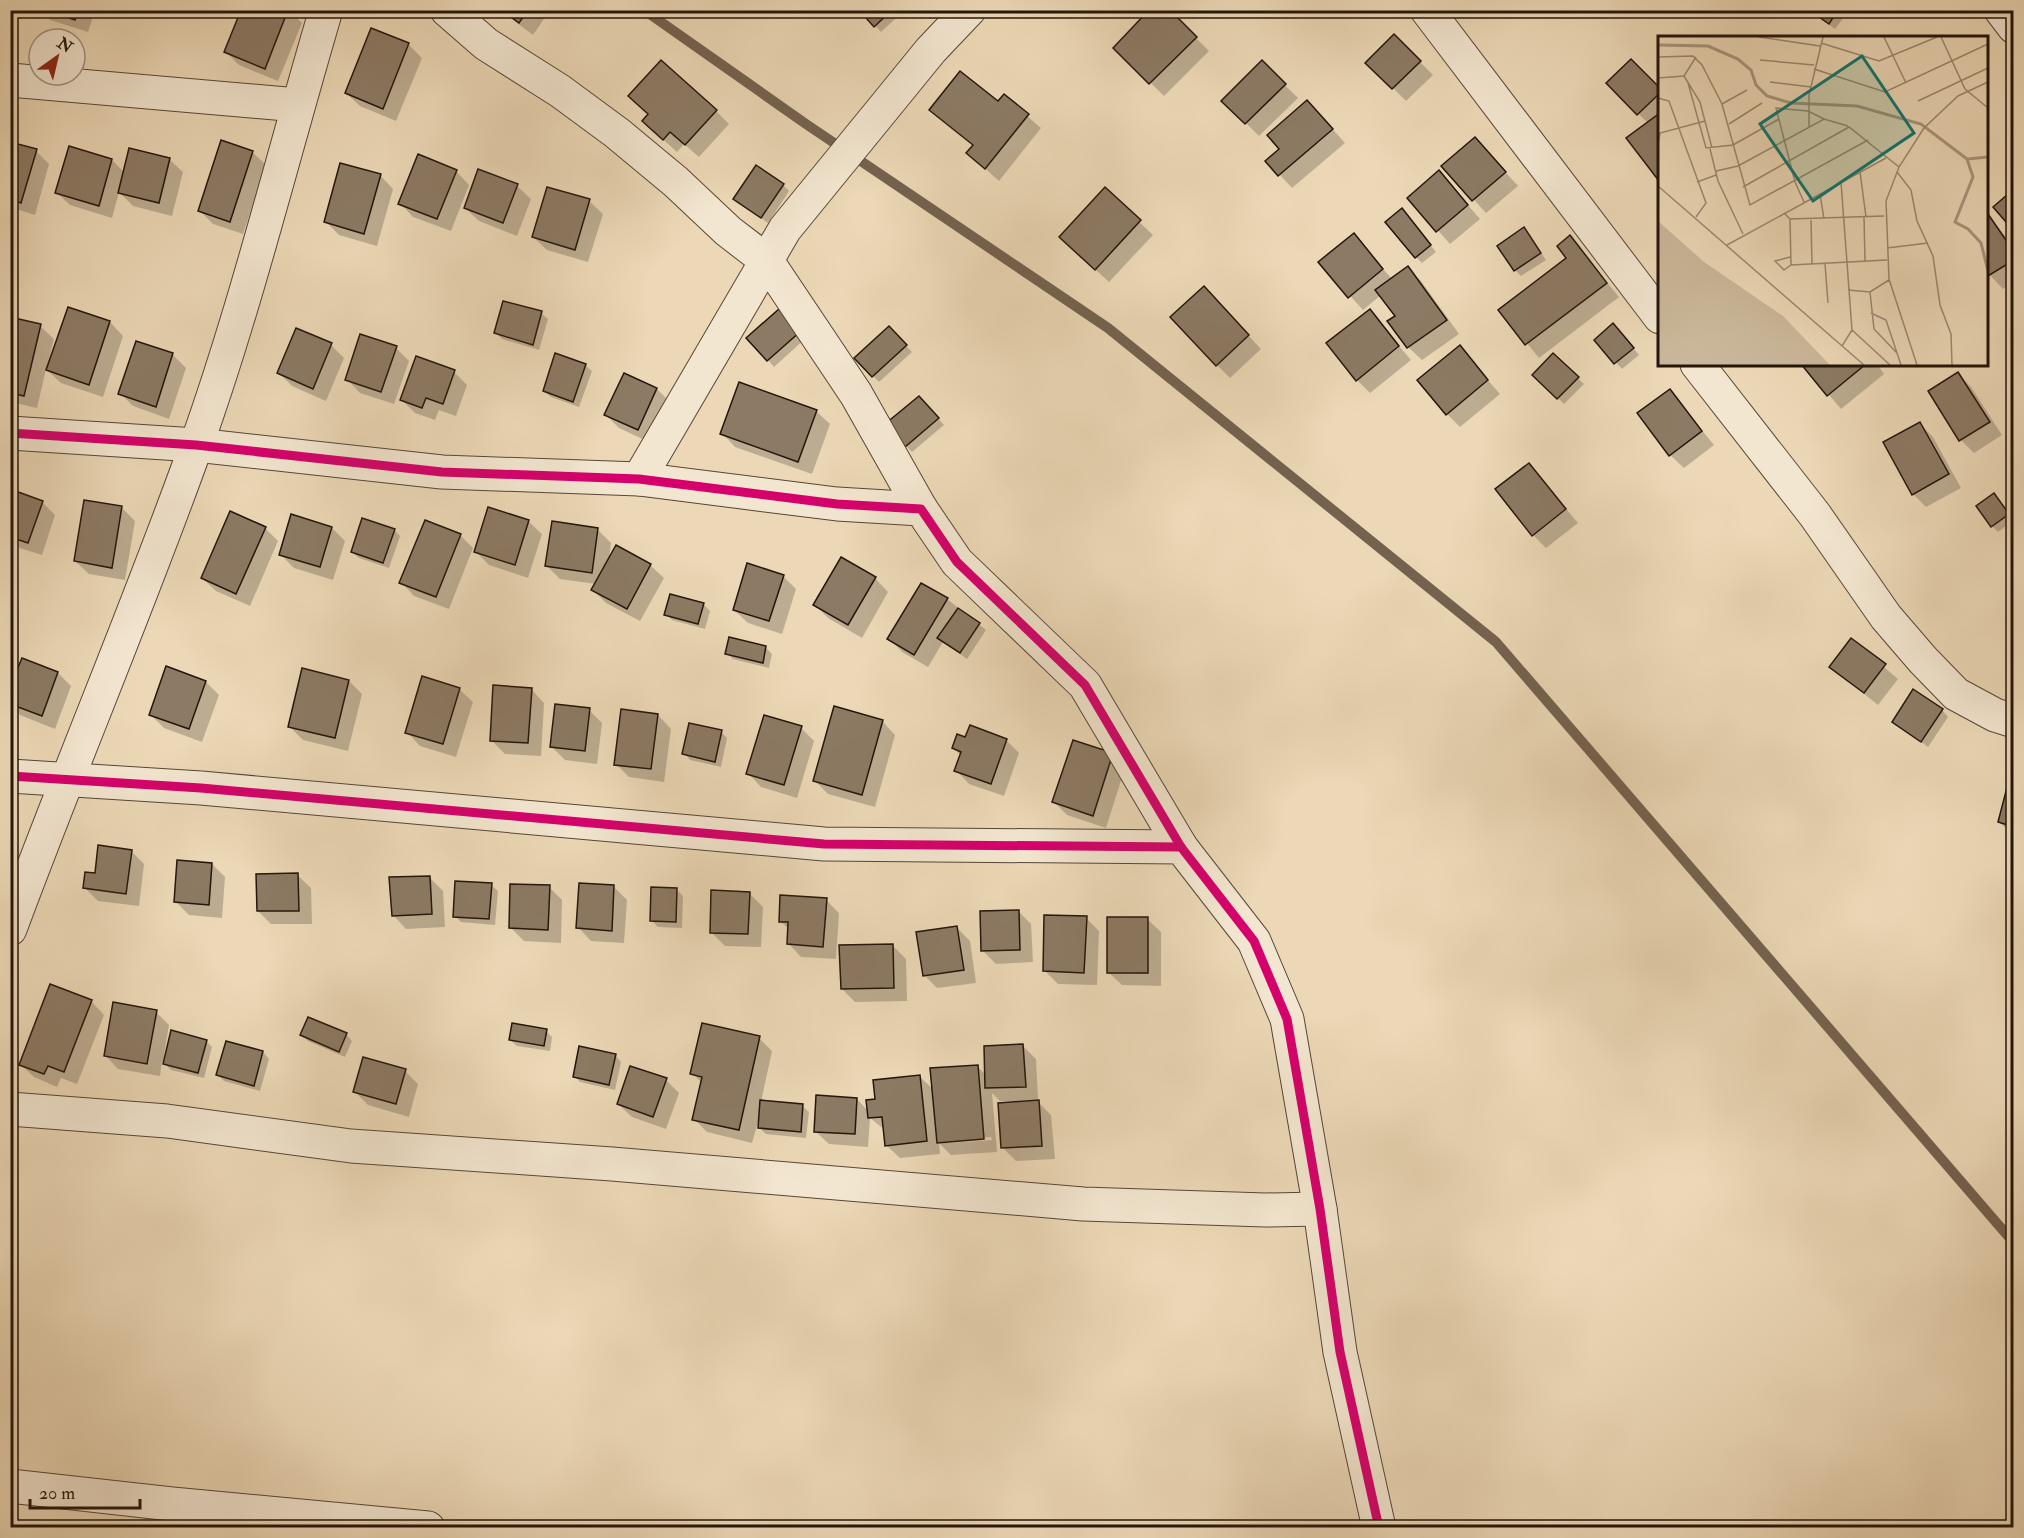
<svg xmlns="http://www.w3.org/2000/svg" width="2024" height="1538" font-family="'IM FELL Double Pica',serif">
<rect width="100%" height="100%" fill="#ecd8b6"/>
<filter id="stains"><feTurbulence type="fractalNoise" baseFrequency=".00333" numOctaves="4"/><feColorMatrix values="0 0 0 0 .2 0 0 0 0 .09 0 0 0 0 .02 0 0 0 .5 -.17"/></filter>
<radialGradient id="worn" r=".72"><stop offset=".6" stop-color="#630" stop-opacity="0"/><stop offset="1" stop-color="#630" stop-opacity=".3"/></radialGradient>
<g fill="#0003" fill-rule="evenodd">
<path d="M40,10H95L88,32L50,20Z"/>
<path d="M243,10H289L302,23L278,81L239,65L226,52Z"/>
<path d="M499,10H550L533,35Z"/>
<path d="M861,10H905L881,32Z"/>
<path d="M1168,10L1209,51L1164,96L1115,48Z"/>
<path d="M1809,10H1849L1835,29Z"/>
<path d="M1394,36L1433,75L1406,101L1368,63Z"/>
<path d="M408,44L422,58L396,121L360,106L346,93Z"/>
<path d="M1262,63L1298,98L1259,136L1224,101Z"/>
<path d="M1608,84L1660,90V180L1648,123Z"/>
<path d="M1004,96L1041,128L999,181L968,153L974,146L931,110L998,103Z"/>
<path d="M716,111L729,124L699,157L684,144L677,152L657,134Z"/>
<path d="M1320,115L1345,143L1292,188L1267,161Z"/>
<path d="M1475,139L1518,186L1486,213L1443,166Z"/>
<path d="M10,143L36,151L49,164L35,215L19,210L10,238Z"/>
<path d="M252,152L266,165L243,234L213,224L200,211Z"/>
<path d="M169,159L183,172L172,216L133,206L119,192L112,218L70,205L56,192L112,160L125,173Z"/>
<path d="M456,171L469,185L451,231L413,217L400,203Z"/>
<path d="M479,171L517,186L531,199L517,236L479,221L465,208Z"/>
<path d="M1439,172L1480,219L1450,244L1409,198Z"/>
<path d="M380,175L393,189L377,246L339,235L326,222Z"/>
<path d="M783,185L789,191L768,223L735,199Z"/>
<path d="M1105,190L1153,235L1109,282L1074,250Z"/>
<path d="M2014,191V228L2007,221Z"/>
<path d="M589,201L603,214L588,262L547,250L533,237Z"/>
<path d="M1986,212L2014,247V282L2003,289L1986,271Z"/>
<path d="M1408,217L1436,252L1422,263L1416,257Z"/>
<path d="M1353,235L1392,279L1407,268L1421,281L1459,334L1422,360L1408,347L1397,316L1381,295L1363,310L1320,263Z"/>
<path d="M1530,236L1546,260L1521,276L1515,270Z"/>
<path d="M1570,237L1619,297L1539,358L1500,310L1568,259Z"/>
<path d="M1217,302L1261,349L1230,378L1217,365Z"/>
<path d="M68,308L110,322L123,336L103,397L61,383L46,369L37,408L10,402V318L40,326L54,339L49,359H51Z"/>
<path d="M780,310L806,338L774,367L749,338Z"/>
<path d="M1369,311L1411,360L1370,393L1357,380Z"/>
<path d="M541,313L548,319L539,350L502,339L496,333Z"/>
<path d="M889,328L912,352L879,382L856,358Z"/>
<path d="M1619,331L1639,355L1622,369L1596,340Z"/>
<path d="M137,343L173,355L186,368L169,419L133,406L120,393Z"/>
<path d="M331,345L344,358L326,401L292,386L279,373Z"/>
<path d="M1459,347L1500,394L1460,427L1447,414Z"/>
<path d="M396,348L409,361L394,404L360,393L347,379Z"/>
<path d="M1553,355L1584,384L1564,404L1534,375Z"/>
<path d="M1803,364H1877L1884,374L1841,409Z"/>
<path d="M585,365L592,371L579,407L551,397L544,391Z"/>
<path d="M454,372L467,385L456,416L439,410L435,420L415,413L402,400Z"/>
<path d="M1958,374L1971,387L2002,435L1974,453L1961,440Z"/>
<path d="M625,375L657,389L670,402L651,443L619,428L606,415Z"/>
<path d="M1670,391L1714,445L1684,468L1670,455Z"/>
<path d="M925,404L944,425L912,452L906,446Z"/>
<path d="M816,411L830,424L812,474L735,447L722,433Z"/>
<path d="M1920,424L1933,437L1961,488L1926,507L1913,494Z"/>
<path d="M1529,465L1578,523L1546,548L1533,535Z"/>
<path d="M10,491L42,502L55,515L42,555L10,545Z"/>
<path d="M1994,495L2014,520L1998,532L1992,526Z"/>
<path d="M122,508L135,521L125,580L89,574L75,561Z"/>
<path d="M528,521L542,534L528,578L489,565L476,552Z"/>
<path d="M265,528L278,541L250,606L216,591L202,578Z"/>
<path d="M332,528L345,541L333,580L294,568L281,555Z"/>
<path d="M394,530L400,536L389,568L359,558L352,552Z"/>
<path d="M598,530L611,543L609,560L650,565L664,578L640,621L606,603L593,590L596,584L560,579L547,566Z"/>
<path d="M460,535L473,548L449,609L414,596L401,582Z"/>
<path d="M783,576L796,589L782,634L748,623L734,610Z"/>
<path d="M875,578L888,592L862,638L828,618L815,605Z"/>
<path d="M671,595L704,605L710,611L705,629L672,620L666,614Z"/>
<path d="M947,599L986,630L967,659L943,642L928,667L902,652L889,638Z"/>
<path d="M1852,640L1898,679L1878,705L1831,667Z"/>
<path d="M766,648L772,654L769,668L733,659L727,653Z"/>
<path d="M58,673L71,686L55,729L20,715L10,706V691Z"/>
<path d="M349,681L362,694L348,751L303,740L289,726Z"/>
<path d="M206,682L219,695L202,742L164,728L151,715Z"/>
<path d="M459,689L473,702L456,757L420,746L407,732Z"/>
<path d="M531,689L544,703L541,756L505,754L491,740Z"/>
<path d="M589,710L602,723L597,764L565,760L552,747Z"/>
<path d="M1942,710L1948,717L1928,747L1894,722Z"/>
<path d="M658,715L671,729L664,782L629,777L616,764Z"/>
<path d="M882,721L895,735L875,807L828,794L814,780Z"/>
<path d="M801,728L814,741L797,798L761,787L748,773Z"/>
<path d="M721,732L727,738L721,767L690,760L684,753Z"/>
<path d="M966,739L1006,740L1019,753L1004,796L969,784L956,770L961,756L954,748Z"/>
<path d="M1112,754L1125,768L1106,828L1067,815L1054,802Z"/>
<path d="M2014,770V836L1999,822Z"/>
<path d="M131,851L144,864L139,906L98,901L85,888L96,875Z"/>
<path d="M212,864L225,877L222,918L189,915L175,901Z"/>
<path d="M297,875L311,888L312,924H271L258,911Z"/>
<path d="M429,877L443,891L445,927L406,929L393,915Z"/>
<path d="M491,885L498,891L495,925L461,922L455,916Z"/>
<path d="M549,887L562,900L561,943L524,941L511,928Z"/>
<path d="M614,887L627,900L624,943L591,941L578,927Z"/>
<path d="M676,889L683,896L682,928L658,927L652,921Z"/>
<path d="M749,893L763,907L761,947L725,946L711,932Z"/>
<path d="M826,900L839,913L836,959L801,957L788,943L789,929L780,921Z"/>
<path d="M1018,911L1031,924L1033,962L996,964L983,951Z"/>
<path d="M1086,918L1099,931L1097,985L1058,984L1044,970Z"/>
<path d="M1147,919L1161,932V986L1122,985L1108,972Z"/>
<path d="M957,928L970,941L976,983L937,988L924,975Z"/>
<path d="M892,945L906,959L907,1001L855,1002L842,989Z"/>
<path d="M91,1001L104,1015L77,1084L61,1078L57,1087L34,1077L20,1064Z"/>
<path d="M156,1012L169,1025L163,1061L206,1041L212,1047L204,1078L171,1070L162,1061L160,1076L118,1069L105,1055Z"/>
<path d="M546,1031L552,1037L550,1051L517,1046L510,1040Z"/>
<path d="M346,1034L352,1041L345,1057L308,1041L302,1035Z"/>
<path d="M759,1038L772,1051L761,1102L802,1106L809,1112L806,1138L766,1134L759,1128L761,1111L752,1143L707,1132L694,1119L702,1083L692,1073Z"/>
<path d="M227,1042L263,1052L269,1059L260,1091L224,1081L218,1075Z"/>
<path d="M1023,1046L1036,1059L1038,1100H1036L1051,1115L1055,1159L1016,1161L1003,1148L1016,1101H1000L992,1093L997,1152L951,1155L939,1143L940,1154L900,1158L886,1145L885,1130L870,1118L868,1147L829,1144L815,1131L857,1099L869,1112L876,1101L920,1077L934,1090L977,1066L986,1075ZM991,1137L992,1140L948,1143V1140Z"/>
<path d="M615,1055L621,1062L615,1090L580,1082L574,1076Z"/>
<path d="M405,1071L418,1084L409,1117L368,1105L355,1092Z"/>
<path d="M666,1080L679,1093L666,1129L632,1117L618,1104Z"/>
</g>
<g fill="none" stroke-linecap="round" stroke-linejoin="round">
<path stroke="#74624f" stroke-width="10" d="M644,10L806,124L1108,328L1496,642L2014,1243"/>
</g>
<g fill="#8c7a64" stroke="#25150b" stroke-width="1.5">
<path d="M46,10H78L75,20Z"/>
<path d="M241,10H288L265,69L224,52Z"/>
<path d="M502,10H528L519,23Z"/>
<path d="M859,10H892L874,27Z"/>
<path d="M1149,10H1170L1197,37L1149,84L1113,48Z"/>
<path d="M1809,10H1838L1829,24Z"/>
<path d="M371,28L409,43L383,109L345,93Z"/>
<path d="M1394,34L1421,61L1392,89L1365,63Z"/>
<path d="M1631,59L1660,88V93L1637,115L1606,83Z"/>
<path d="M661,60L717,110L685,145L670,132L663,140L642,121L648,114L628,96Z"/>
<path d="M1262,60L1286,84L1245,124L1221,101Z"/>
<path d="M960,71L998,101L1004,94L1029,114L985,169L966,153L973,145L929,110Z"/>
<path d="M1307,100L1333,129L1278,176L1265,161L1279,149L1267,135Z"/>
<path d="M1660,113V181H1659L1626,138Z"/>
<path d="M1475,137L1506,172L1472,201L1441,166Z"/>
<path d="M221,140L253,151L230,222L198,211Z"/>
<path d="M10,142L37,149L21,203L10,199Z"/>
<path d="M69,146L112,159L99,206L55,193Z"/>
<path d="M129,148L170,158L159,203L118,193Z"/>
<path d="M418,154L457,170L437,219L398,204Z"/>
<path d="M340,163L381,174L364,234L324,222Z"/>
<path d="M756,165L784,184L761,218L733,199Z"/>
<path d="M478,169L518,184L503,223L464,208Z"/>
<path d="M1439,170L1468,205L1436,232L1407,198Z"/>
<path d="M547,187L590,199L575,250L532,237Z"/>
<path d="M1105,187L1141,220L1095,270L1059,237Z"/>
<path d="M2014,189V216L2006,222L1993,207Z"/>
<path d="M1402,208L1431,245L1415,258L1385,222Z"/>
<path d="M1986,211L2014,252V260L1988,276Z"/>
<path d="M1524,227L1541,253L1514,271L1497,246Z"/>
<path d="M1354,233L1383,269L1348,298L1318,262Z"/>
<path d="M1570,235L1607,283L1525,345L1498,310L1566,258L1557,246Z"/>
<path d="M1408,266L1447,320L1407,348L1387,321L1395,316L1375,290Z"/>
<path d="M1204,286L1249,335L1216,366L1170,317Z"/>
<path d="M503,301L542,311L533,345L494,333Z"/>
<path d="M68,307L110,321L89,385L46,370Z"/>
<path d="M780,308L801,331L767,361L746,338Z"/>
<path d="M1370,309L1399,346L1356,381L1326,343Z"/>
<path d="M10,317L41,324L24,396L10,393Z"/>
<path d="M1613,323L1634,348L1614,364L1594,340Z"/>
<path d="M889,326L907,345L872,377L854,358Z"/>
<path d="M296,328L332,343L313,389L277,373Z"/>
<path d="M360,334L397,346L381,392L345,380Z"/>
<path d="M136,341L173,353L156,407L118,394Z"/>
<path d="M1460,345L1488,380L1446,415L1417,380Z"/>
<path d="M555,353L586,364L573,402L543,391Z"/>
<path d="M1553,353L1579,377L1557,399L1532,375Z"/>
<path d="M416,356L455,370L443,404L426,398L422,408L400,400Z"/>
<path d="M1801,364H1866L1827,396Z"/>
<path d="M1958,372L1990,422L1959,441L1928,391Z"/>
<path d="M624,373L657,388L638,430L604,415Z"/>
<path d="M739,382L817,410L798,462L720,434Z"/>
<path d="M1670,389L1702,431L1669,456L1637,413Z"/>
<path d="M919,396L939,418L905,447L885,424Z"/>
<path d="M1920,422L1949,474L1912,495L1883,442Z"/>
<path d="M1529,463L1566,509L1532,536L1495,489Z"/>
<path d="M10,489L43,501L28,543L10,537Z"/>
<path d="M1994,493L2009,514L1991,527L1976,506Z"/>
<path d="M84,500L122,506L112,568L74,561Z"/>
<path d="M488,507L529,520L515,565L474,552Z"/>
<path d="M230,511L266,527L236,594L201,578Z"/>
<path d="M291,514L332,527L320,567L279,555Z"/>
<path d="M362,518L395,529L383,563L351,552Z"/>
<path d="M425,520L461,534L436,597L399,583Z"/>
<path d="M552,521L598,528L592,573L545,566Z"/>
<path d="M616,545L651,564L627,609L591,590Z"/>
<path d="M841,557L876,577L848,625L813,605Z"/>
<path d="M747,563L784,575L769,621L733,610Z"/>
<path d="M921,583L948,598L914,655L887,639Z"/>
<path d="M670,594L704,603L698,624L664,615Z"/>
<path d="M958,608L980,623L960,653L937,638Z"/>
<path d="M729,637L766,646L763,663L725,654Z"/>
<path d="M1851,638L1886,664L1864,693L1829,667Z"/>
<path d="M22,658L58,672L42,716L10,704V686Z"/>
<path d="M166,666L206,681L189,729L149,715Z"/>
<path d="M302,668L349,680L335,738L288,727Z"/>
<path d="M422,676L460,688L443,744L405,733Z"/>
<path d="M493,685L532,688L528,743L490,741Z"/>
<path d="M1913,689L1943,709L1921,742L1892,722Z"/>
<path d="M555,704L590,708L585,751L550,747Z"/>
<path d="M834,706L883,720L862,795L813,781Z"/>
<path d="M621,709L658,714L651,769L614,765Z"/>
<path d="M764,715L802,726L784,785L746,774Z"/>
<path d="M689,723L722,730L715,762L682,754Z"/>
<path d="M970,725L1007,739L991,784L954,771L961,752L952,748L957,734L965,737Z"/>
<path d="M1073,740L1113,753L1093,816L1052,802Z"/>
<path d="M2012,768L2014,769V827L1998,822Z"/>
<path d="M98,845L132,850L126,894L83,888L85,872L95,873Z"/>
<path d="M177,860L212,863L209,905L174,902Z"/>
<path d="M298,873L299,911H257L256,874Z"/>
<path d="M430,876L432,914L392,916L389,877Z"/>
<path d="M455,881L492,883L489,919L453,917Z"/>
<path d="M579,883L614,885L612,931L576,928Z"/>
<path d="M510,884L550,885L548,930L509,928Z"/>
<path d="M651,887L677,888L676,922L650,921Z"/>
<path d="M711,890L750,892L748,934L710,933Z"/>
<path d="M780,895L827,898L823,947L787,944L788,922H779Z"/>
<path d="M1019,910L1020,950L981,951L980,911Z"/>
<path d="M1044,915L1087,916L1084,973L1043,971Z"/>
<rect x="1107" y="917" width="41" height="56"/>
<path d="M957,926L964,970L923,976L916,932Z"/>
<path d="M893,944L894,988L841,989L839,945Z"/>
<path d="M50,984L92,1000L64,1072L48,1066L44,1074L19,1065Z"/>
<path d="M113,1002L157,1010L147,1064L104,1056Z"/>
<path d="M308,1017L347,1033L339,1052L300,1035Z"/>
<path d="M512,1023L547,1029L544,1046L509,1040Z"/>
<path d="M702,1023L760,1036L739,1130L692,1120L702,1077L690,1074Z"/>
<path d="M171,1030L207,1040L198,1073L163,1064Z"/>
<path d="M226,1041L263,1051L254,1086L216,1075Z"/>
<path d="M1023,1044L1026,1087L985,1088L984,1046Z"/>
<path d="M579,1046L616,1054L609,1085L573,1077Z"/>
<path d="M363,1057L406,1069L396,1104L353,1092Z"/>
<path d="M978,1065L984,1139L937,1143L930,1068Z"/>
<path d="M630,1066L667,1078L653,1117L617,1104Z"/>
<path d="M920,1075L927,1141L885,1146L882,1117L868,1118L866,1100L875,1099L873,1080Z"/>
<path d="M816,1095L857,1098L855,1134L814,1132Z"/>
<path d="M760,1100L803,1104L801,1132L758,1128Z"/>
<path d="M1039,1100L1042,1146L1001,1148L998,1103Z"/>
</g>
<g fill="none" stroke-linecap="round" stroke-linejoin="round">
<defs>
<g id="minor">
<path d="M447,10L486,44L560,91L617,133L676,182L728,231L767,261L856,394L921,509"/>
<path d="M1427,10L1660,317"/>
<path d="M2001,10L2014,27"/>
<path d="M10,80L298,105"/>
<path d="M1697,364L1815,515L1886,617L1923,660L1956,694L1995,715L2014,721"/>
<path d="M10,433L196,445L442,472L639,479L837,504L921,509L957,562L1085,685L1181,847"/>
<path d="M639,479L785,229L931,50L969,10"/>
<path d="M10,776L201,788L824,844L1181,847L1254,941L1287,1019L1320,1209L1340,1352L1379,1528"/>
<path d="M10,929C70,767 138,608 196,446C247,303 283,155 326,10"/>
<path d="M10,1109L167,1121L351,1146L612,1164L1083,1204L1265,1210L1320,1209"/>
<path d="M10,1486L172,1504L428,1528"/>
</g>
</defs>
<use href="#minor" stroke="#574636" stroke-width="35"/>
<use href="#minor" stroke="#f3e6d0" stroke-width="33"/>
<defs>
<g id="cycleway">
<path d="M10,433L196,445L442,472L639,479L837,504L921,509L957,562L1085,685L1181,847"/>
<path d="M10,776L201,788L824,844L1181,847L1254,941L1287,1019L1320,1209L1340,1352L1379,1528"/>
</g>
</defs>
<use href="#cycleway" stroke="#f3e6d0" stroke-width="13"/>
<use href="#cycleway" stroke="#d6006c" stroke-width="9"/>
</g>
<g transform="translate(1658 36)">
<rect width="330" height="330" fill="#ecd8b6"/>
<path d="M0,185L46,226L125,280L172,329H0Z" fill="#cab799"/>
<path fill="none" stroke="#a8967c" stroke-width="3" d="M0,9L50,10L80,23L93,34L98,49L109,60L133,67L199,70L263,88L309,123M330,121L309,123L315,141L297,186L310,193L323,207L330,235"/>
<path fill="none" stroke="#9c8a72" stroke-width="1.5" d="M101,1L162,10M226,1L248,47M283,1L307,53L330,72M163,7L221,25L279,1M0,21L35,20L44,29L64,68L92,169L210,104M102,24L156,29M156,33L227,56L330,8M26,40L42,66L54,112M0,42L26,40L38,21M112,46L153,51M30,47L48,112L75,109L121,83M0,62L11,65L48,167L38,181M260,65L330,32M64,68L89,54M71,88L104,67M151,91V59L165,1M0,108L2,97L47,85M52,113L60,145L85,198M58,135L80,130L166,83L190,90M202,136L208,181M239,136L253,154L259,185L275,220L282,269L293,298L294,329M39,146L58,139M183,146L194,294L184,310M0,150L206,329M85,151L191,91L241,131M162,158L166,183M146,166L137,146L118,72L150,75L166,83M126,177L132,183L226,180M206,181L207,225M132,183L133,229M153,184L154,228M69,209L228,122M229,212L270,207M132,221L117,225L126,234L133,229L229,224M167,228L170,267M190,254L212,256L231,244M212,256L216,293L239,317M213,277L228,284L243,329M194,294L232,329M259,329L231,243L228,165L241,131L266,92L300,60L330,46"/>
<path fill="#0f766e" fill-opacity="0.15" stroke="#0f766e" stroke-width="3" d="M204,20L256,97L155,165L102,88Z"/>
<rect width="330" height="330" fill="none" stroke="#25150b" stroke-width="3"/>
</g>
<rect width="2024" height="1538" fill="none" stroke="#ecd8b6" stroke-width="36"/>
<rect x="12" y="12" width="2000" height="1514" fill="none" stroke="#25150b" stroke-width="3"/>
<rect x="18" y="18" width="1988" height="1502" fill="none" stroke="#25150b" stroke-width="1.5"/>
<g transform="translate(57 57) rotate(34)"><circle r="28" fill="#f3e6d0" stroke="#a19281" stroke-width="1.5"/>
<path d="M0-4.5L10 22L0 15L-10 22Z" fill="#8f2418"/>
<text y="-9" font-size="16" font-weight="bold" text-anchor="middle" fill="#25150b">N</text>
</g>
<path d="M30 1499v9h110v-9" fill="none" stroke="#25150b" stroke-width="3"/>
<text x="39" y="1499" font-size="18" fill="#25150b" stroke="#f3e6d0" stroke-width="4.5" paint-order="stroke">20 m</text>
<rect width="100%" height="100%" filter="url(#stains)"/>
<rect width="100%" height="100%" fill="url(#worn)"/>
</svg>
